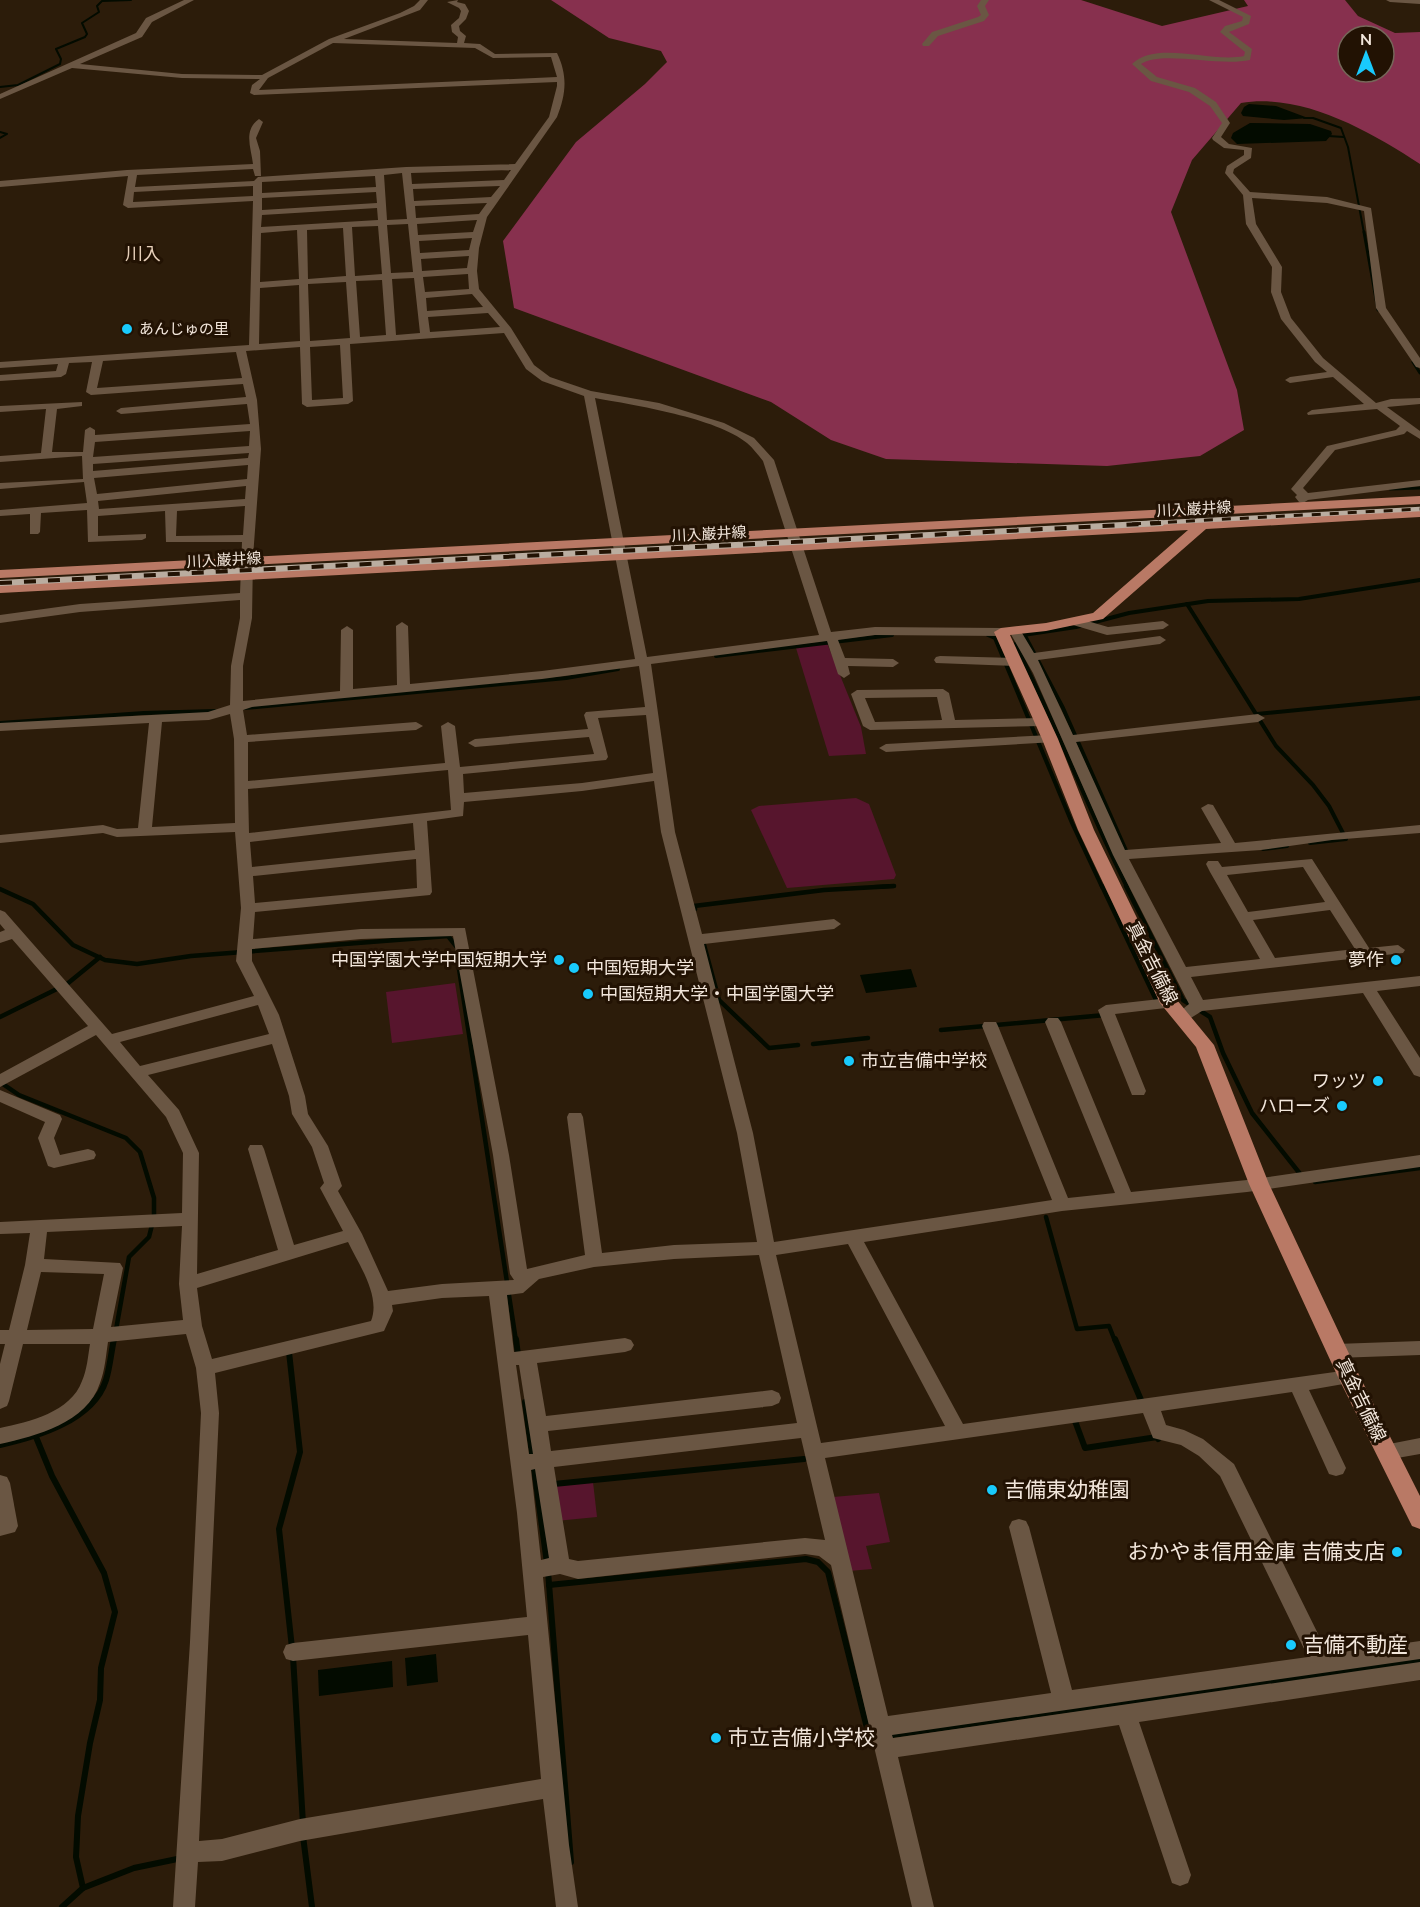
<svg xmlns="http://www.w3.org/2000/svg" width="1420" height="1907" font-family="Mulish,'Noto Sans JP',sans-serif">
<rect width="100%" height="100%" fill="#2c1c0a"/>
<g fill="#57152d">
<path d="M827,643L861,727L866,754L829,756L796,648Z"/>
<path d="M856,798L869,804L896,875L894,879L787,888L751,810L759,806Z"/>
<path d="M455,983L463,1034L392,1043L386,992Z"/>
<path d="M593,1482L597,1517L556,1521L554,1486Z"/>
<path d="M879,1493L890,1542L866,1546L872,1569L849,1571L833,1497Z"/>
</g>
<path fill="#87304e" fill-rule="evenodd" d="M551,0H1081L1162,26L1248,6L1244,0H1345L1358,16L1395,33L1420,32V164C1369,131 1303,93 1241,103L1192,160L1171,212L1237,390L1244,430L1200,456L1107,466L886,459L831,440L771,402L514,308L503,241L576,142L645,84L667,62L661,51L609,38ZM1348,36H1384V72H1348Z"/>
<g fill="#030b00">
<path d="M1249,104L1276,106L1308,118L1284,120L1243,116L1241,113L1244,107Z"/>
<path d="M1250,123L1310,124L1331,131L1332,134L1326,141L1237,144L1231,138L1233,133Z"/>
<path d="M911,969L917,987L866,993L860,975Z"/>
<path d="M436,1654L438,1682L407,1686L405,1658Z"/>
<path d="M392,1661L393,1687L319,1696L318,1670Z"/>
</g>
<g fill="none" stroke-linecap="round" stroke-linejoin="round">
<g stroke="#030b00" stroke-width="2">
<path d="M0,87L18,85L60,64L61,59L56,49L85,37L87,34L82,23L99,12L97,6L102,1L131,0"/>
<path d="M1304,118H1313L1341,128L1348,147L1364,233"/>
<path d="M0,132L7,134L0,138"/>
<path d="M1328,136L1344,137"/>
</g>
<g stroke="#030b00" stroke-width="3">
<path d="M1364,232L1378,310"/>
<path d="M1413,362L1420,373"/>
<path d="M1390,489L1420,488"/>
</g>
<g stroke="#030b00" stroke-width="4">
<path d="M1187,604L1276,746L1313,785L1329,806L1346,839L1310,843"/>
<path d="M1024,634L1063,708L1128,855"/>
<path d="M988,635L995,638L1072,823L1102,887"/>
<path d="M1023,635L1076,627L1129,613L1208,601L1299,599L1420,580"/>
<path d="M1015,644C1056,723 1087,807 1127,887"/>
<path d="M716,656L892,635"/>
<path d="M245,708L566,678L618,669"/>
<path d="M1257,714L1420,698"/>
<path d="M0,723L144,713L215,711"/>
<path d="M1263,849L1287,846"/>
<path d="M874,887L894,886"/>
</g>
<g stroke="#030b00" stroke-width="4.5">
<path d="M1102,886L1158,1004"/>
<path d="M1126,886L1183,1000L1210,1017L1223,1053L1252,1113L1301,1175"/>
<path d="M0,889L33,904L73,945L105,960L137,964L191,956L448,936L456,946"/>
<path d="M695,909L694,906L824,890L894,886"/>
<path d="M703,941L719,1000L769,1048L798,1045"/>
<path d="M459,969L516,1341"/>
<path d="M0,1017L67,984L100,957"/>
<path d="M941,1030L1105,1015"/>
<path d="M813,1044L868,1038"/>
<path d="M0,1082L19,1095L126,1138L140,1152L154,1198V1217L149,1237L129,1257L114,1341"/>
<path d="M1315,1182L1420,1168"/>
<path d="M1046,1217L1077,1329L1109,1326L1115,1341"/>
</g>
<g stroke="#030b00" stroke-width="6">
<path d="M516,1339L518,1355"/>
<path d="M1115,1339L1141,1400"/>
<path d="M289,1352L300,1452L279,1529L292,1648"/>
<path d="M525,1402L547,1563"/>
<path d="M1075,1421L1085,1448L1157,1437L1158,1439"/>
<path d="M36,1437L52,1476L104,1573L115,1612L101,1668L100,1700L90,1743L78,1816L76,1857L83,1888L62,1907"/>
<path d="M0,1445C36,1437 93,1421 106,1380C110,1367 111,1353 114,1339"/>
<path d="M554,1484L804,1459"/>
<path d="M548,1571L571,1862"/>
<path d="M549,1585L806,1559L818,1562L828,1572L869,1736L875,1738"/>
<path d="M293,1656L303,1824"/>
<path d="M886,1736L1420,1660"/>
<path d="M303,1836L312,1907"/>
<path d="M83,1888L134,1868L182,1858"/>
</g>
<g fill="#6a5643" fill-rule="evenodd">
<path d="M184,0H194L152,22L142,37L80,64L182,74L262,75L329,39L400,13L414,6L420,0H428L420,10L344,39L457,43L458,37L452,32L451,25L459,18L461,11L459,8L447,2L458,0L457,2L465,4L469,11L466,19L459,26L460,31L466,36L464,43L480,44L495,54L557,53C568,76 566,94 557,117L487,217L479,248L477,271L479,289L511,328L534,365L550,377L591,391L659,403L724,423L754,438L774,460L831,632L875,627L1001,628L1007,632L1001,636L875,635L838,640L845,658L893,659L899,663L893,667L848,666L850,674L844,678L838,674L827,641L651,664L675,832L702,934L834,919L841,924L834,929L704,944L753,1133L774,1242L1052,1200L982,1026L984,1022H996L998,1026L1068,1198L1115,1193L1045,1022L1048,1018H1058L1061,1022L1131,1192L1247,1180L1420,1155V1167L1247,1192L1062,1211L864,1242L963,1424L1349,1370L1355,1372L1358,1377L1355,1382L1309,1390L1346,1468L1343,1474L1336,1476L1329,1474L1292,1392L1161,1411L1166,1425L1184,1430L1203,1439L1234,1464L1328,1654L1420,1641V1659L892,1735L893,1738L1420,1662V1680L1139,1722L1191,1875L1188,1883L1180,1886L1172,1883L1119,1725L898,1757L934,1907H912L831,1565L819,1556L805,1554L578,1579L560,1574L543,1577L569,1845L578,1907H556L543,1799L300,1841L222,1861L198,1862L195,1907H173L190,1642L201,1413L196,1368L186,1334L108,1342C106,1355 105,1370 100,1383C87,1423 36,1436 0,1444V1428C29,1422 71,1412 82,1381C87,1370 88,1356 90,1344H23L9,1401L7,1406L0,1409V1364L5,1344H0V1330H9L25,1265L30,1233L0,1234V1222L182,1213L183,1153L166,1117L96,1035L0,1087V1074L88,1026L12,939L0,943V932L5,930L0,924V910L5,912L112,1034L254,996L236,961L241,908L235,832L117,837L103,833L0,843V835L103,825L117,829L138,828L149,723L0,731V723L208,712L230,705L231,666L240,618V600L80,612L0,623V615L80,604L240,593L242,542H166L165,511L98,516V536L146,534V538L142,540L88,542L87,510L41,513L40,532L38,534H30V514L0,516V510L87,503L84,482L0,489V483L83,479L82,456L0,462V456L41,453L46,409L0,412V406L82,402V406L57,409L52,452H83L85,430L90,427L95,430V435L250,424L247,404L121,414L116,411L121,408L246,397L243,384L91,395L86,392L92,362L69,363L66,374L61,377L0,381V375L56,371L58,364L0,368V362L249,345L253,201L128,208L123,205L128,176L0,187V181L127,170L253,164C251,148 243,130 259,119L263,122L256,138L260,151L261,176H255L253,169L137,175L135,187L254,181L258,177L406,167L515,164L549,117L557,86V82L254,95L250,93L252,85L260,79L182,78L72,68L0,99V94L136,33L146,18ZM333,43L475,48L493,58L551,57L557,77L259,90L268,78ZM511,170L504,180L412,184L411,173ZM402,173L407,219L387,220L384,175ZM375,176L376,187L262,193V182ZM253,186V196L133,202L134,192ZM500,186L491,197L414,201L413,189ZM376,192L377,203L262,210V198ZM487,203L479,214L416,218L415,206ZM377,208L378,220L261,227L262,215ZM477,220L473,232L418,235L417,224ZM408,224L413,272L391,273L387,225ZM378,226L382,274L355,276L352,227ZM343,228L346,276L308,279L307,230ZM297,230L299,279L260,282L261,233ZM472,238L469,250L420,253L419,241ZM469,256L467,268L422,271L421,259ZM468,274L469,289L425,292L423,277ZM414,278L420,333L396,335L392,279ZM382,280L386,335L360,337L356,281ZM346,282L350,338L310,341L308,284ZM299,285L300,341L259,344L260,288ZM472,294L483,307L427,311L426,298ZM488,313L500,327L430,332L428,317ZM504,333L526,369L542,381L584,396L635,659L542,671L410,684L408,626L402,622L396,626L397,685L353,689V630L347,626L341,630L340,691L243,701V666L252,618L253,557L261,449L257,400L246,351L300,347L302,404L307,407L348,404L353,401L350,344ZM340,345L343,398L312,400L310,347ZM236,352L242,378L97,388L103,361ZM595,398C634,405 717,418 747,443C753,448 758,455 763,461L819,635L647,657ZM250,431L249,446L93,457L95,442ZM249,453L248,458L93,471V464ZM248,465L247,479L97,494L94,478ZM246,486L245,499L99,509L98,501ZM245,506L243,535L176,536L177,511ZM639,666L645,707L586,712L584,715L588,729L475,739L468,743L475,747L589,737L594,754L460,767L455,726L448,722L441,726L445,763L248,781V742L416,730L423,726L416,722L247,735L243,710L252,707L542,679ZM230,714L234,739L235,823L152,827L162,722L209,720ZM646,715L653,773L582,783L464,793L463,774L606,760L608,757L598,718ZM448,770L451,810L249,833L248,789ZM654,781L661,832L737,1133L757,1242L674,1245L602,1253L583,1117L581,1113H569L567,1117L585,1255L527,1269L509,1155L465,928L361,929L253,939L255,912L430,895L432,892L427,821L463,816L464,802L582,791ZM413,823L415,850L252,867L250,842ZM416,859L417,888L255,903L253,876ZM453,936L493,1155L510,1274L514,1280L442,1284L388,1291L362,1234L338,1191L342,1186L328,1146L308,1114L305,1096L279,1015L252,961V949L361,939ZM258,1005L269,1034L140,1066L120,1042ZM272,1044L289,1096L292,1114L312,1147L324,1183L320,1188L343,1231L294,1245L264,1149L262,1145H250L248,1149L278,1250L197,1274L199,1153L179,1110L148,1075ZM182,1226L179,1284L183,1320L111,1327L123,1268L120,1263L44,1259L47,1232ZM348,1242C359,1265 381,1296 371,1321L212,1359L202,1326L197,1288ZM848,1244L945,1426L821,1443L776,1255ZM759,1255L797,1423L551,1451L548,1431L772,1406L779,1403L781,1398L779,1393L772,1390L546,1416L537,1363L625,1352L631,1350L634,1345L631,1340L625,1338L514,1352L507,1295L523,1293L539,1279L594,1267L674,1259ZM41,1272L104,1274L93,1329L27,1330ZM489,1296L517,1513L527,1617L293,1643L286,1645L283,1652L286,1659L293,1661L528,1635L541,1779L300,1819L222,1839L199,1841L219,1413L215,1373L384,1331L393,1311L392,1305L442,1298ZM516,1365H519L533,1454H529ZM1143,1413L1153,1438L1181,1445L1199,1456L1220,1476L1308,1657L1072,1690L1029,1527L1026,1521L1019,1519L1012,1521L1009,1527L1051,1693L888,1716L825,1458ZM801,1438L825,1540L805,1538L578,1561L569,1559L554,1467ZM535,1469L549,1558L541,1560L531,1470Z"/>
<path d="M981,0H989L985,6L989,15L984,21L938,36L929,46H923L922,44L932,32L978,17L981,15L977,6Z"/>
<path d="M1209,0H1219L1251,16L1249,24L1229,32L1252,49L1250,60C1219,67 1162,50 1141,64L1157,77L1195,88L1216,102L1230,123L1221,137L1229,144L1252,148L1251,158L1234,169L1233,173L1250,192L1327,197L1371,208L1386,308L1420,358V368L1416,367L1376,308L1364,211L1327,203L1252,198L1256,224L1282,267L1281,292L1291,318L1323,358L1376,403L1391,399L1420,398V404L1387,407L1420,431V439L1407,431L1404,434L1335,450L1303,488L1308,493L1420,480V486L1308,500L1303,503L1299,502L1295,497L1297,495L1291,489L1327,446L1396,430L1400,426L1377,409L1308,415L1307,413L1312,410L1364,404L1333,377L1290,383L1285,380L1290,377L1327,372L1315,362L1281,319L1271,292L1272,267L1246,224L1243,195L1225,173L1227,166L1244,155V150L1224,148L1213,140L1212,138L1222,123L1210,106L1189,92L1151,81L1132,64C1157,40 1211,63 1244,56L1245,52L1220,32L1225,26L1242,21L1243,17Z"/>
<path d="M1386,0H1420V4L1390,2Z"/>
<path d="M1077,618L1108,627L1163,621L1169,625L1163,629L1107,635L1073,625L1071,622Z"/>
<path d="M1015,627L1019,628L1034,653L1160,636L1166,640L1160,644L1038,660L1073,735L1258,714L1265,718L1258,722L1076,742L1125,850L1221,843L1201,808L1208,804L1213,805L1235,843L1420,825V833L1332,840L1261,850L1129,859L1186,967L1260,959L1210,872L1206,864L1208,861H1218L1222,867L1312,859L1369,948L1398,945L1405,950L1403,953L1191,977L1203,1000L1420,976V986L1377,991L1420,1058V1077L1414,1075L1363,993L1202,1011L1186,1021H1176L1173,1017L1189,1004L1113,855L1033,673L1009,631ZM1303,867L1325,902L1248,912L1227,875ZM1330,910L1355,949L1275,958L1253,920Z"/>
<path d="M940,656L1015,658L1021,662L1015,666L936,663L934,660L936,657Z"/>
<path d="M943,689L949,693L955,720L1042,718L1049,722L1042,726L870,730L863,726L851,694L857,690ZM937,697L942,720L875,722L865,698Z"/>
<path d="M1050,735L1055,736L1057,739L1055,742L886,752L879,748L886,744Z"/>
<path d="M1169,998L1177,1003L1174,1007L1115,1014L1146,1091L1144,1095H1132L1098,1010L1106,1005Z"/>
<path d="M0,1090L60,1115L62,1119L54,1138L60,1155L88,1149L94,1151L96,1155L94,1159L54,1168L48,1166L38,1138L45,1122L0,1102Z"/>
<path d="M1420,1341V1355L1336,1358L1330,1356L1327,1351L1330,1346L1336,1344Z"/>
<path d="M1420,1438V1454L1386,1460L1379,1458L1377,1452L1379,1446Z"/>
<path d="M0,1475L7,1477L10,1483L18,1526L15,1532L0,1536Z"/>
</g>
<g fill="#b97965" fill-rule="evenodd">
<path d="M1420,496V504L0,578V570Z"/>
<path d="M1420,509V517L1206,529L1103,619L1046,631L1010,635L1058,739L1094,830L1177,1000L1214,1045L1269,1184L1360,1377L1420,1496V1529L1412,1526L1338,1377L1249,1184L1196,1047L1160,1003L1078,830L1042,739L994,632L1001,628L1046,623L1093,613L1188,530L0,593V585L1198,521L1205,518L1211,520Z"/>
</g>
<defs>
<path id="rail-far1" d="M1132,524L1420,509"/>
<path id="rail" d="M0,583L1161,523"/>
</defs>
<use href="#rail-far1" stroke="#baada0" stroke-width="4.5"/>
<use href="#rail" stroke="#baada0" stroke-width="6"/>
<use href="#rail-far1" stroke="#221203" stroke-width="3" stroke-dasharray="9" stroke-linecap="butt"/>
<use href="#rail" stroke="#221203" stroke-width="4" stroke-dasharray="12" stroke-linecap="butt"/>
</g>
<g fill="#19cafc" stroke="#221203" stroke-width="2">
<circle cx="127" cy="329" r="6"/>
<circle cx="559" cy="960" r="6"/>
<circle cx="1396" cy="960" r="6"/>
<circle cx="574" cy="968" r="6"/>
<circle cx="588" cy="994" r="6"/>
<circle cx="849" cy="1061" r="6"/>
<circle cx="1378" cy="1081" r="6"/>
<circle cx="1342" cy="1106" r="6"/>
<circle cx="992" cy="1490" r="6"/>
<circle cx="1397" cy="1552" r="6"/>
<circle cx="1291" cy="1645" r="6"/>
<circle cx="716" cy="1738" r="6"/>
</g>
<g text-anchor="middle" stroke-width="6" stroke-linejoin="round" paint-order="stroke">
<g font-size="15" fill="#f2e6db" stroke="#221203" text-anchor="start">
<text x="139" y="334">あんじゅの里</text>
</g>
<g font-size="15" fill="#f2e6db" stroke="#221203">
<text transform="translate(1194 509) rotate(-3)" y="5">川入巌井線</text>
<text transform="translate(709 534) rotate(-3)" y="5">川入巌井線</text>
<text transform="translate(224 560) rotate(-3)" y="5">川入巌井線</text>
</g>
<g font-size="18" fill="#e7d0ba" stroke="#221203">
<text x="143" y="260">川入</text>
</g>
<g font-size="18" fill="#f2e6db" stroke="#221203" text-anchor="end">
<text x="547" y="966">中国学園大学中国短期大学</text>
<text x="1384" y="966">夢作</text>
<text x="586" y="974" text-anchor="start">中国短期大学</text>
<text x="600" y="1000" text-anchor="start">中国短期大学・中国学園大学</text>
<text x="861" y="1067" text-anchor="start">市立吉備中学校</text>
<text x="1366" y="1087">ワッツ</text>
<text x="1330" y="1112">ハローズ</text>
</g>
<g font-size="18" fill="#f2e6db" stroke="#221203">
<text transform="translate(1152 963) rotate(63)" y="6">真金吉備線</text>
<text transform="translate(1361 1400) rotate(64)" y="6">真金吉備線</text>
</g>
<g font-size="21" fill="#f2e6db" stroke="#221203" text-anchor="start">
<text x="1004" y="1497">吉備東幼稚園</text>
<text x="1385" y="1559" text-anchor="end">おかやま信用金庫 吉備支店</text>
<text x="1303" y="1652">吉備不動産</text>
<text x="728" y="1745">市立吉備小学校</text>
</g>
</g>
<g transform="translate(1366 54)"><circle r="28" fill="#221203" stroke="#756759" stroke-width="1.5"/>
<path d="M0-4.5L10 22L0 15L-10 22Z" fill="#19cafc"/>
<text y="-9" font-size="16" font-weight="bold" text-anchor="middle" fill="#f2e6db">N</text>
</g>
</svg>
